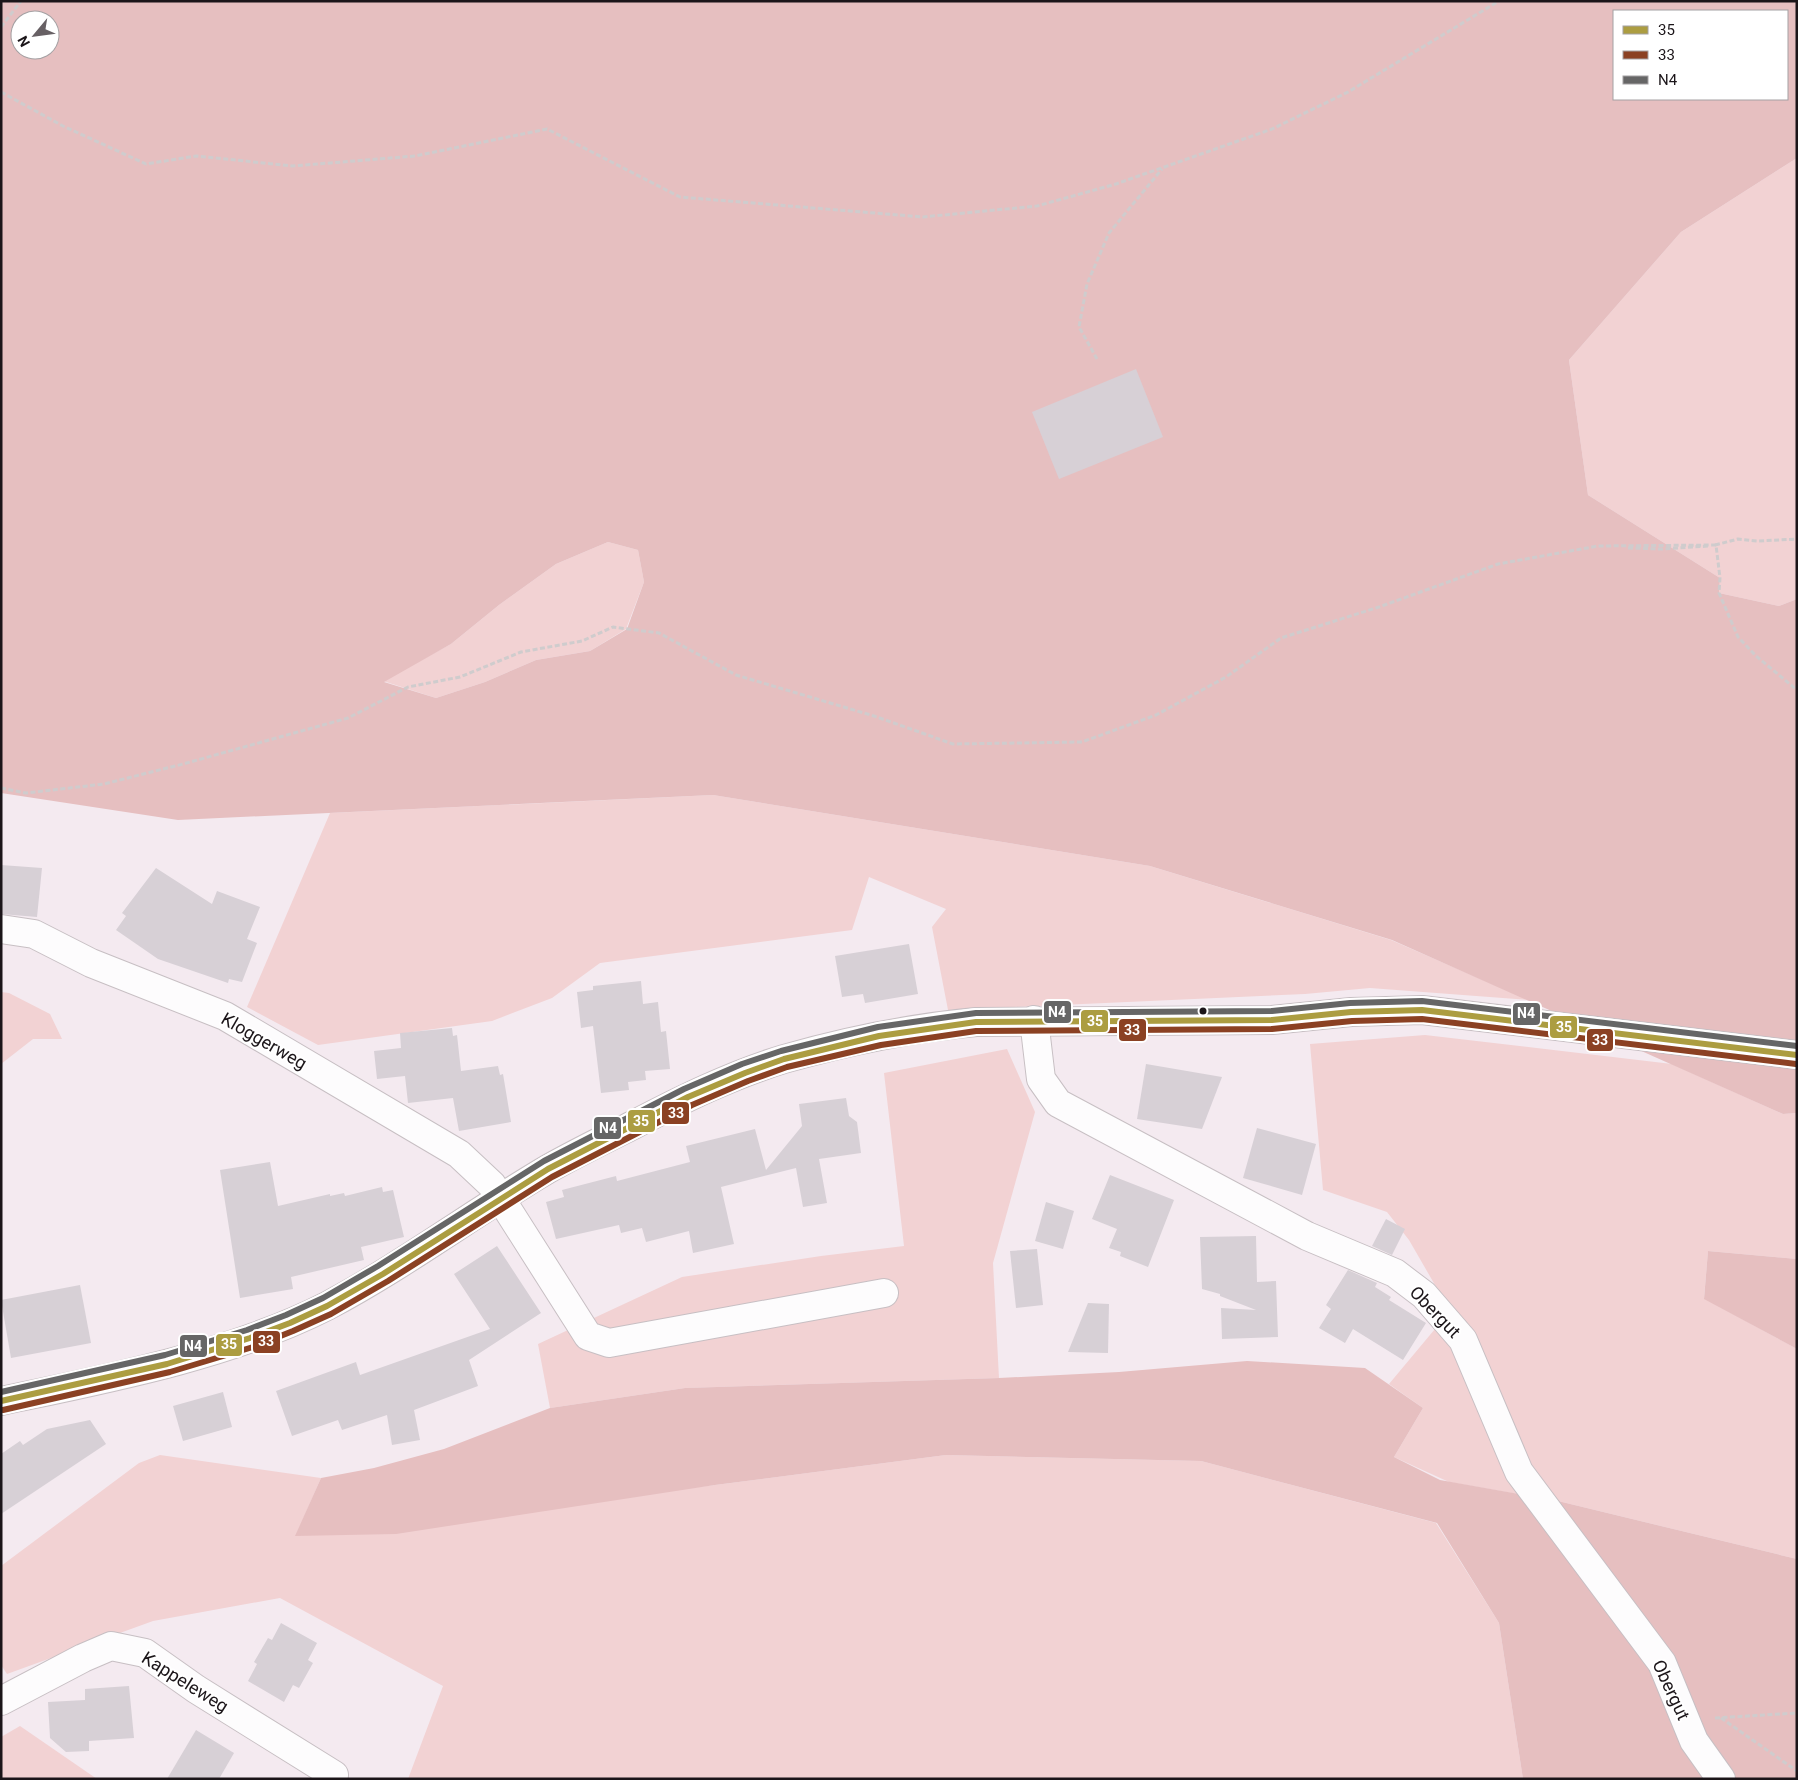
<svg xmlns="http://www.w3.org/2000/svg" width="1798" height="1780" font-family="Roboto,sans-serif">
<rect width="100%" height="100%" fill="#f4eaf0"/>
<g fill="#f2d2d3">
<path d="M1797,158V599L1779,606L1719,593L1720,578L1588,495L1569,360L1681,232Z"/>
<path d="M608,542L638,550L644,582L626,629L590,651L536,660L485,682L436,698L383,681L451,644L499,605L556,564Z"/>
<path d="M713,795L1150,866L1391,940L1529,1000L1370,988L1305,994L948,1010L932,927L946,909L869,877L852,930L600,963L552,998L492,1021L318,1045L247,1007L330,813Z"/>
<path d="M1,992L9,993L50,1014L62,1039H33L1,1064Z"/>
<path d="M1425,1035L1672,1064L1783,1114L1797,1113V1259L1708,1251L1704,1298L1797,1349V1559L1558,1501L1449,1482L1394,1457L1423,1408L1389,1384L1450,1311L1409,1240L1387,1212L1323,1190L1310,1044Z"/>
<path d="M1007,1049L1035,1112L993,1263L999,1378L685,1388L550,1408L538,1344L682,1277L821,1256L904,1246L884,1073Z"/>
<path d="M160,1455L321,1478L296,1535L715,1485L946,1455L1201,1461L1436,1523L1499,1623L1523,1779H408L443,1686L280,1598L153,1621L7,1674L1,1665V1566L139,1463Z"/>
<path d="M20,1726L97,1779H1V1737Z"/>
</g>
<g fill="#e6bfc0" fill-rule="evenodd">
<path d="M1,1H1797V158L1681,232L1569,360L1588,495L1720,578L1719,593L1779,606L1797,599V1113L1783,1114L1392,940L1150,866L713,795L178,820L1,793ZM1614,11H1787V99H1614ZM20,20H50V50H20ZM608,542L638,550L644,582L627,629L590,651L536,660L485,682L436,698L384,682L451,644L499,605L556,564Z"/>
<path d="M1708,1251L1797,1259V1349L1704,1299Z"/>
<path d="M1247,1361L1365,1368L1423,1408L1394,1457L1440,1480L1558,1501L1797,1559V1779H1523L1499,1623L1437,1523L1201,1461L946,1455L715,1485L396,1534L295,1536L321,1478L374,1468L444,1449L550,1408L685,1388L999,1378L1119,1372Z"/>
</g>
<g fill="#d7d0d6">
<path d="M1136,369L1163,437L1059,479L1032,412Z"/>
<path d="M1,865L42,868L37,917L1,914Z"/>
<path d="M156,868L212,904L217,891L260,907L247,939L257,943L242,982L229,979L228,983L158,959L116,930L126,916L122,913Z"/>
<path d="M909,944L918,994L865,1003L863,994L842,997L835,956Z"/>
<path d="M641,981L643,1004L658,1002L661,1032L666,1031L670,1069L645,1071L646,1080L628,1082L629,1090L601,1093L593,1026L581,1028L577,992L593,990V986Z"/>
<path d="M452,1028L453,1036L457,1035L461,1071L498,1066L500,1075L503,1074L511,1122L459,1131L453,1098L408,1103L405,1076L377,1079L374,1051L401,1048L400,1033Z"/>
<path d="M1146,1064L1222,1077L1202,1129L1137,1119Z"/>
<path d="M846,1098L849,1116L857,1122L861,1153L819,1159L827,1203L803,1207L796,1168L721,1187L734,1244L693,1253L689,1231L646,1242L642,1228L621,1233L619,1225L556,1239L546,1202L564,1197L562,1190L616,1176L617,1181L690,1162L686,1146L755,1129L766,1170L802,1126L799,1104Z"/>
<path d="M1257,1128L1316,1144L1302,1195L1243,1178Z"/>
<path d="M270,1162L278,1206L330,1194V1196L344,1193L345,1196L382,1187L383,1192L393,1190L404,1237L361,1247L364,1260L291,1277L293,1289L240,1298L220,1170Z"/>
<path d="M1110,1175L1174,1200L1148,1267L1120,1256L1121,1252L1109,1248L1117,1229L1092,1219Z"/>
<path d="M1046,1202L1074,1211L1063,1249L1035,1241Z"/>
<path d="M1386,1219L1405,1229L1392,1255L1372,1246Z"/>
<path d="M1256,1236L1257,1282L1276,1281L1278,1337L1222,1339L1221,1308L1256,1310L1220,1296V1294L1202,1289L1200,1237Z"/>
<path d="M497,1246L541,1313L469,1360L478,1386L414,1410L420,1440L392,1445L387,1415L342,1430L338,1420L292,1436L276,1391L356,1362L360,1375L490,1329L454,1274Z"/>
<path d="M1037,1249L1043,1305L1016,1308L1010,1251Z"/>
<path d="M1348,1270L1377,1283L1375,1287L1391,1297L1389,1300L1426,1323L1403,1360L1353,1329L1345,1343L1319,1328L1331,1309L1326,1305Z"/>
<path d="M80,1285L91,1343L11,1358L1,1300Z"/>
<path d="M1088,1303L1109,1304L1108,1353L1068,1352Z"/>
<path d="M223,1392L232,1427L183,1441L173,1406Z"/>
<path d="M90,1420L106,1444L1,1514V1454L20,1441L23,1445L47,1429Z"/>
<path d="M281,1623L317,1643L308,1660L313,1663L299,1688L293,1685L284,1702L248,1681L257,1664L254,1662L268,1638L272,1640Z"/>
<path d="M129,1686L134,1738L89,1741V1751L66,1752L50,1738L48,1702L85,1700V1689Z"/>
<path d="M196,1730L234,1753L219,1779H167Z"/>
</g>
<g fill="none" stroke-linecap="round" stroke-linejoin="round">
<defs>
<g id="minor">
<path d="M1,929L34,934L91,963L225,1016L459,1154L492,1185L588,1336L609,1343L884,1293"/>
<path d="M1034,1020L1041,1079L1058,1103L1307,1236L1395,1273L1424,1295L1463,1340L1519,1472L1662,1663L1694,1741L1721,1779"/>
<path d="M1,1401C106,1379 231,1355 327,1306C403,1266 473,1213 548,1169C576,1153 605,1139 633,1125C681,1100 731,1075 784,1059C847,1041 911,1028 976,1022L1272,1020L1351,1012L1422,1010L1797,1055"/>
<path d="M1,1701L83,1658L111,1646L145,1653L196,1689L334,1775"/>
</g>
</defs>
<use href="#minor" stroke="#c7bfc3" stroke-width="30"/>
<g stroke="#cfcccd" stroke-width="3" stroke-dasharray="5 2.5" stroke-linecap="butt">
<path d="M1,27L21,1"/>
<path d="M1,92L63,126L146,164L196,156L293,166L415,156L547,129L680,197L923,217L1037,206L1116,184L1272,129L1348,92L1499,1"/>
<path d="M1097,359L1079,327L1087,284L1109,233L1162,169"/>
<path d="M1715,545L1738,539L1757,541L1797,539"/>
<path d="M1628,548L1662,549L1709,546"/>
<path d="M1,788L26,793L104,784L183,764L348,718L408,687L460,677L521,652L582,641L613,627L659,633L736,675L874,716L953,744L1082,742L1156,715L1226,677L1281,638L1379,607L1498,564L1598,546L1716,545L1720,578L1719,593L1738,637L1756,656L1797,690"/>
<path d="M1715,1718L1797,1713"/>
<path d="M1721,1718L1797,1771"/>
</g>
<use href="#minor" stroke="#fdfcfd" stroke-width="28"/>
<defs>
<path id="bus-1" d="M1,1401L167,1364L250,1338L290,1323L327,1306L383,1274L548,1169L688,1097L745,1073L784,1059L879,1036L976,1022L1272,1020L1351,1012L1422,1010L1797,1055"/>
<path id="bus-2" d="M3,1410L170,1372L253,1347L293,1331L331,1314L388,1281L552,1177L692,1105L748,1081L787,1067L881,1045L976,1031L1272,1029L1352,1021L1422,1019L1796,1064"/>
<path id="bus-3" d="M1,1392L165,1355L247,1330L286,1315L323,1298L378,1266L544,1161L684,1089L742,1064L781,1051L878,1027L976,1013L1272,1011L1350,1003L1422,1001L1797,1046"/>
</defs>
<use href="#bus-1" stroke="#fff" stroke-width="10"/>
<use href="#bus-2" stroke="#fff" stroke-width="10"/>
<use href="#bus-3" stroke="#fff" stroke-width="10"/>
<use href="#bus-1" stroke="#ac9d41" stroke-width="6"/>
<use href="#bus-2" stroke="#8b4123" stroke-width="6"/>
<use href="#bus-3" stroke="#666" stroke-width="6"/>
</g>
<circle fill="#1b1519" stroke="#fff" stroke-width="2" cx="1203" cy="1011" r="4.5"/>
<g text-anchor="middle" stroke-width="4" stroke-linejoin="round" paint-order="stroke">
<g font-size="18" fill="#1b1519" stroke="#fff">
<text transform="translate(264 1041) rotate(30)" y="6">Kloggerweg</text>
<text transform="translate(1435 1312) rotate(46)" y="6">Obergut</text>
<text transform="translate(185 1682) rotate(32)" y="6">Kappeleweg</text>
<text transform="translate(1671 1690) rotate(65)" y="6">Obergut</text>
</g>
</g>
<g stroke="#fff" stroke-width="2">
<rect x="1043" y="1000" width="29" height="24" rx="5" fill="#666"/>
<rect x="1512" y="1002" width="29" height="24" rx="5" fill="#666"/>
<rect x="1080" y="1009" width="29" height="24" rx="5" fill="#ac9d41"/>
<rect x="1549" y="1015" width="29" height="24" rx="5" fill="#ac9d41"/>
<rect x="1118" y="1018" width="29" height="24" rx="5" fill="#8b4123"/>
<rect x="1586" y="1028" width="28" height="24" rx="5" fill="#8b4123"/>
<rect x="661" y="1101" width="29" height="24" rx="5" fill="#8b4123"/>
<rect x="627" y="1109" width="29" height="24" rx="5" fill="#ac9d41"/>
<rect x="593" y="1116" width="29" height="24" rx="5" fill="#666"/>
<rect x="252" y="1330" width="29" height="24" rx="5" fill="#8b4123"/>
<rect x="215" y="1333" width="28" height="24" rx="5" fill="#ac9d41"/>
<rect x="179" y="1334" width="29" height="24" rx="5" fill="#666"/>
</g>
<g font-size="14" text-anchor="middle" font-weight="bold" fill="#fff">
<text x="1057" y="1017">N4</text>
<text x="1526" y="1018">N4</text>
<text x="1095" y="1026">35</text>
<text x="1564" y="1032">35</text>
<text x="1132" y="1035">33</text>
<text x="1600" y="1045">33</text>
<text x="676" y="1118">33</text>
<text x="641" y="1126">35</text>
<text x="608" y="1133">N4</text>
<text x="266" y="1346">33</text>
<text x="229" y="1349">35</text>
<text x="193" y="1351">N4</text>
</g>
<rect width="1798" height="1780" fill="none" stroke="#1b1519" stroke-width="5"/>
<rect x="1613" y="10" width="175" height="90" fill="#ffffff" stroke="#a4a1a3"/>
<rect x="1623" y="26" width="25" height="8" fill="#ac9d41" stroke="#a4a1a3"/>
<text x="1658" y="35" font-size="15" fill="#1b1519">35</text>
<rect x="1623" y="51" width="25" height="8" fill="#8b4123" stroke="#a4a1a3"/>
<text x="1658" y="60" font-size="15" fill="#1b1519">33</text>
<rect x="1623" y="76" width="25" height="8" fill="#666666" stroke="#a4a1a3"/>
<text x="1658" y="85" font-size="15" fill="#1b1519">N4</text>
<g transform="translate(35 35) rotate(241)"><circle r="24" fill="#ffffff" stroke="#a4a1a3"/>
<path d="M0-4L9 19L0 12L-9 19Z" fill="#676064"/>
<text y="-8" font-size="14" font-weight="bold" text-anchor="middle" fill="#1b1519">N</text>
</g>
</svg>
